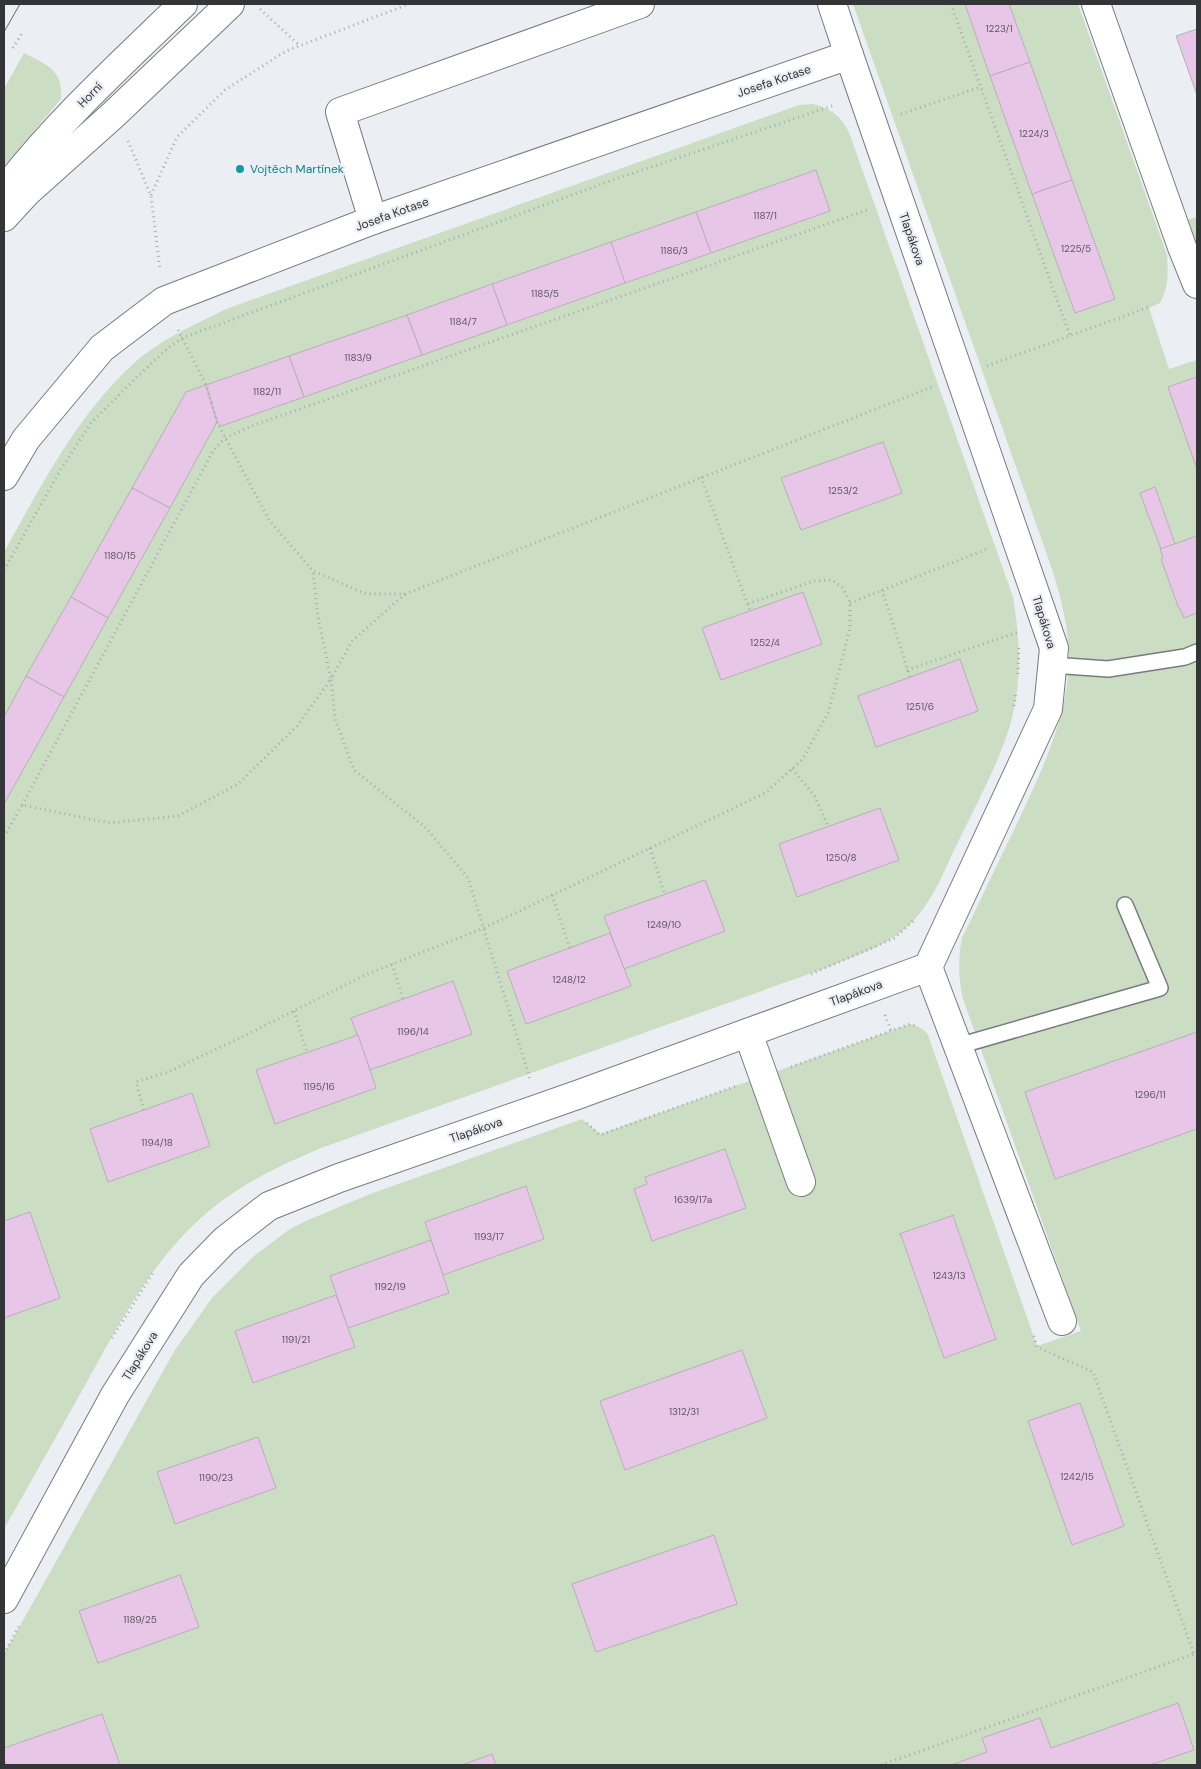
<svg xmlns="http://www.w3.org/2000/svg" width="1201" height="1769" font-family="'DM Sans',sans-serif">
<rect width="100%" height="100%" fill="#ebeff4"/>
<g fill="#cbddc3">
<path d="M853,4H1078L1167,255C1168,274 1169,286 1160,303L1149,308L1169,369L1197,360V1765H4V1654L175,1350L212,1298L254,1256L290,1229L306,1221L370,1194L582,1119L600,1134L910,1024C918,1026 923,1028 928,1035L1037,1346L1081,1331L963,999C958,977 958,959 962,938C980,901 997,864 1015,828C1040,774 1068,719 1069,658C1069,628 1061,598 1052,569Z"/>
<path d="M24,53C47,65 63,69 61,99L4,166V89Z"/>
<path d="M812,104C829,107 844,118 850,135L1013,597C1020,638 1022,681 1011,722C999,764 976,804 957,844C944,871 932,904 909,925C888,946 856,955 829,967L321,1148C281,1165 242,1183 209,1211C155,1256 121,1320 88,1380C60,1430 32,1480 4,1529V552C41,486 76,417 132,365C159,340 194,325 226,309L799,105Z"/>
<path d="M1197,217V246L1187,220Z"/>
</g>
<g fill="#e8c6e7" stroke="#b6b1b6">
<path d="M965,4H1009L1030,62L990,76Z"/>
<path d="M1197,29V95L1176,36Z"/>
<path d="M1030,62L1072,180L1032,194L990,76Z"/>
<path d="M816,170L830,211L711,253L696,212Z"/>
<path d="M1072,180L1115,299L1075,313L1032,194Z"/>
<path d="M696,212L711,253L625,283L611,242Z"/>
<path d="M611,242L625,283L507,325L492,284Z"/>
<path d="M492,284L507,325L422,355L407,315Z"/>
<path d="M407,315L422,355L304,397L289,356Z"/>
<path d="M289,356L304,397L221,426L217,422L206,385Z"/>
<path d="M1197,377V469L1168,387Z"/>
<path d="M206,385L217,422L170,508L132,488L186,392Z"/>
<path d="M883,442L902,493L801,530L781,478Z"/>
<path d="M1155,487L1175,544L1161,549L1140,493Z"/>
<path d="M132,488L170,508L108,618L71,597Z"/>
<path d="M1197,536V613L1184,618L1180,609H1179L1161,559L1163,558L1160,549Z"/>
<path d="M803,592L822,644L721,680L702,628Z"/>
<path d="M71,597L108,618L64,697L26,676Z"/>
<path d="M960,659L978,711L876,747L858,696Z"/>
<path d="M26,676L64,697L4,804V717Z"/>
<path d="M880,808L899,860L797,897L779,844Z"/>
<path d="M705,880L725,931L624,969L604,916Z"/>
<path d="M610,933L631,986L526,1024L507,971Z"/>
<path d="M453,981L472,1034L370,1070L351,1018Z"/>
<path d="M1197,1032V1129L1055,1179L1025,1092Z"/>
<path d="M358,1035L376,1088L275,1124L256,1070Z"/>
<path d="M192,1093L210,1146L108,1182L90,1129Z"/>
<path d="M725,1149L746,1208L652,1241L634,1189L647,1184L645,1177Z"/>
<path d="M526,1186L544,1239L443,1275L425,1222Z"/>
<path d="M30,1212L60,1298L4,1318V1221Z"/>
<path d="M954,1215L953,1216L996,1339L944,1358L901,1235L899,1234Z"/>
<path d="M431,1240L449,1293L348,1328L330,1276Z"/>
<path d="M336,1295L355,1347L253,1383L235,1331Z"/>
<path d="M742,1350L767,1418L625,1470L600,1401Z"/>
<path d="M1080,1403L1124,1526L1072,1545L1028,1421Z"/>
<path d="M258,1437L276,1488L175,1524L157,1472Z"/>
<path d="M714,1535L737,1604L596,1652L572,1584Z"/>
<path d="M180,1575L199,1627L98,1663L79,1611Z"/>
<path d="M1178,1703L1194,1750L1150,1765H951L987,1752L982,1738L1040,1718L1051,1748Z"/>
<path d="M102,1714L120,1765H6L4,1759V1748Z"/>
<path d="M492,1754L496,1765H462Z"/>
</g>
<g fill="none" stroke-linecap="round" stroke-linejoin="round">
<defs>
<g id="service">
<path d="M1052,665L1108,669L1185,657L1197,652"/>
<path d="M958,1046L1160,988L1125,905"/>
</g>
<g id="minor">
<path d="M1096,4L1182,247L1197,284"/>
<path d="M4,191C56,123 121,64 183,4"/>
<path d="M4,217L27,192L112,116L230,4"/>
<path d="M373,220L340,112L640,4"/>
<path d="M4,476L26,439L102,348L164,301L373,220L849,55"/>
<path d="M928,967L1062,1321"/>
<path d="M748,1033L801,1182"/>
<path d="M4,1599L115,1395L191,1275L225,1240L269,1206L339,1178L577,1095L928,967L1048,709L1054,648L849,55L832,4"/>
</g>
</defs>
<use href="#service" stroke="#787c80" stroke-width="18"/>
<use href="#minor" stroke="#787c80" stroke-width="30"/>
<g stroke="#a8acaf" stroke-width="3" stroke-dasharray="1 4" stroke-linecap="butt">
<path d="M951,4L1070,336"/>
<path d="M260,9L300,46"/>
<path d="M13,48L22,33"/>
<path d="M901,114L981,87"/>
<path d="M128,141L151,196L160,270"/>
<path d="M151,195L177,137L225,90L286,51L409,4"/>
<path d="M178,330L206,385L217,422L269,520L313,571L366,594H405L932,387"/>
<path d="M987,366L1149,307"/>
<path d="M701,477L750,611"/>
<path d="M4,570L61,469L91,423L138,376L167,349L182,338L610,181L835,105"/>
<path d="M882,590L910,677"/>
<path d="M405,594L352,641L331,679L335,719L354,770L426,828L468,878L530,1079"/>
<path d="M850,603L987,549"/>
<path d="M907,670L1018,632"/>
<path d="M1018,674L1019,645"/>
<path d="M1014,706L1016,692"/>
<path d="M792,769L814,795L828,826"/>
<path d="M22,805L213,451L225,438L254,425L870,209"/>
<path d="M4,837L22,805L110,823L178,816L238,784L297,726L331,679L318,617L313,571"/>
<path d="M650,848L665,895"/>
<path d="M552,895L570,948"/>
<path d="M392,964L403,999"/>
<path d="M811,974L895,938L913,921"/>
<path d="M294,1011L307,1052"/>
<path d="M885,1015L891,1031"/>
<path d="M791,1067L910,1024L917,1026"/>
<path d="M144,1110L136,1082L168,1072L246,1035L365,975L484,928L765,793L802,760L828,713L850,628V603L843,588L832,580L814,581L747,604"/>
<path d="M587,1123L600,1135L736,1086"/>
<path d="M1034,1336L1037,1347L1093,1372L1194,1654"/>
<path d="M112,1338L153,1273"/>
<path d="M4,1654L19,1626"/>
<path d="M881,1765L1197,1653"/>
</g>
<use href="#service" stroke="#fff" stroke-width="15"/>
<use href="#minor" stroke="#fff" stroke-width="28"/>
<path stroke="#65686b" stroke-width="1" d="M4,32L20,4"/>
</g>
<circle fill="#0f9aa8" stroke="#ebeff4" stroke-width="2" cx="240" cy="169" r="5"/>
<g text-anchor="middle" stroke-width="4.5" stroke-linejoin="round" paint-order="stroke">
<g font-size="10" fill="#605963">
<text x="999" y="32">1223/1</text>
<text x="1034" y="137">1224/3</text>
<text x="765" y="219">1187/1</text>
<text x="1076" y="252">1225/5</text>
<text x="674" y="254">1186/3</text>
<text x="545" y="297">1185/5</text>
<text x="463" y="325">1184/7</text>
<text x="358" y="361">1183/9</text>
<text x="267" y="395">1182/11</text>
<text x="843" y="494">1253/2</text>
<text x="120" y="559">1180/15</text>
<text x="765" y="646">1252/4</text>
<text x="920" y="710">1251/6</text>
<text x="841" y="861">1250/8</text>
<text x="664" y="928">1249/10</text>
<text x="569" y="983">1248/12</text>
<text x="413" y="1035">1196/14</text>
<text x="319" y="1090">1195/16</text>
<text x="1150" y="1098">1296/11</text>
<text x="157" y="1146">1194/18</text>
<text x="693" y="1203">1639/17a</text>
<text x="489" y="1240">1193/17</text>
<text x="949" y="1279">1243/13</text>
<text x="390" y="1290">1192/19</text>
<text x="296" y="1343">1191/21</text>
<text x="684" y="1415">1312/31</text>
<text x="1077" y="1480">1242/15</text>
<text x="216" y="1481">1190/23</text>
<text x="140" y="1623">1189/25</text>
</g>
<g font-size="12" fill="#333537" stroke="#ebeff4">
<text transform="translate(774 81) rotate(-19)" y="4">Josefa Kotase</text>
<text transform="translate(90 95) rotate(-46)" y="4">Horní</text>
<text transform="translate(392 214) rotate(-20)" y="4">Josefa Kotase</text>
<text transform="translate(912 239) rotate(71)" y="4">Tlapákova</text>
<text transform="translate(1044 622) rotate(73)" y="4">Tlapákova</text>
<text transform="translate(856 993) rotate(-20)" y="4">Tlapákova</text>
<text transform="translate(476 1130) rotate(-19)" y="4">Tlapákova</text>
<text transform="translate(140 1356) rotate(-58)" y="4">Tlapákova</text>
</g>
<g font-size="12" fill="#0d838f" stroke="#ebeff4" text-anchor="start">
<text x="250" y="173">Vojtěch Martínek</text>
</g>
</g>
<rect width="1201" height="1769" fill="none" stroke="#333537" stroke-width="10"/>
</svg>
